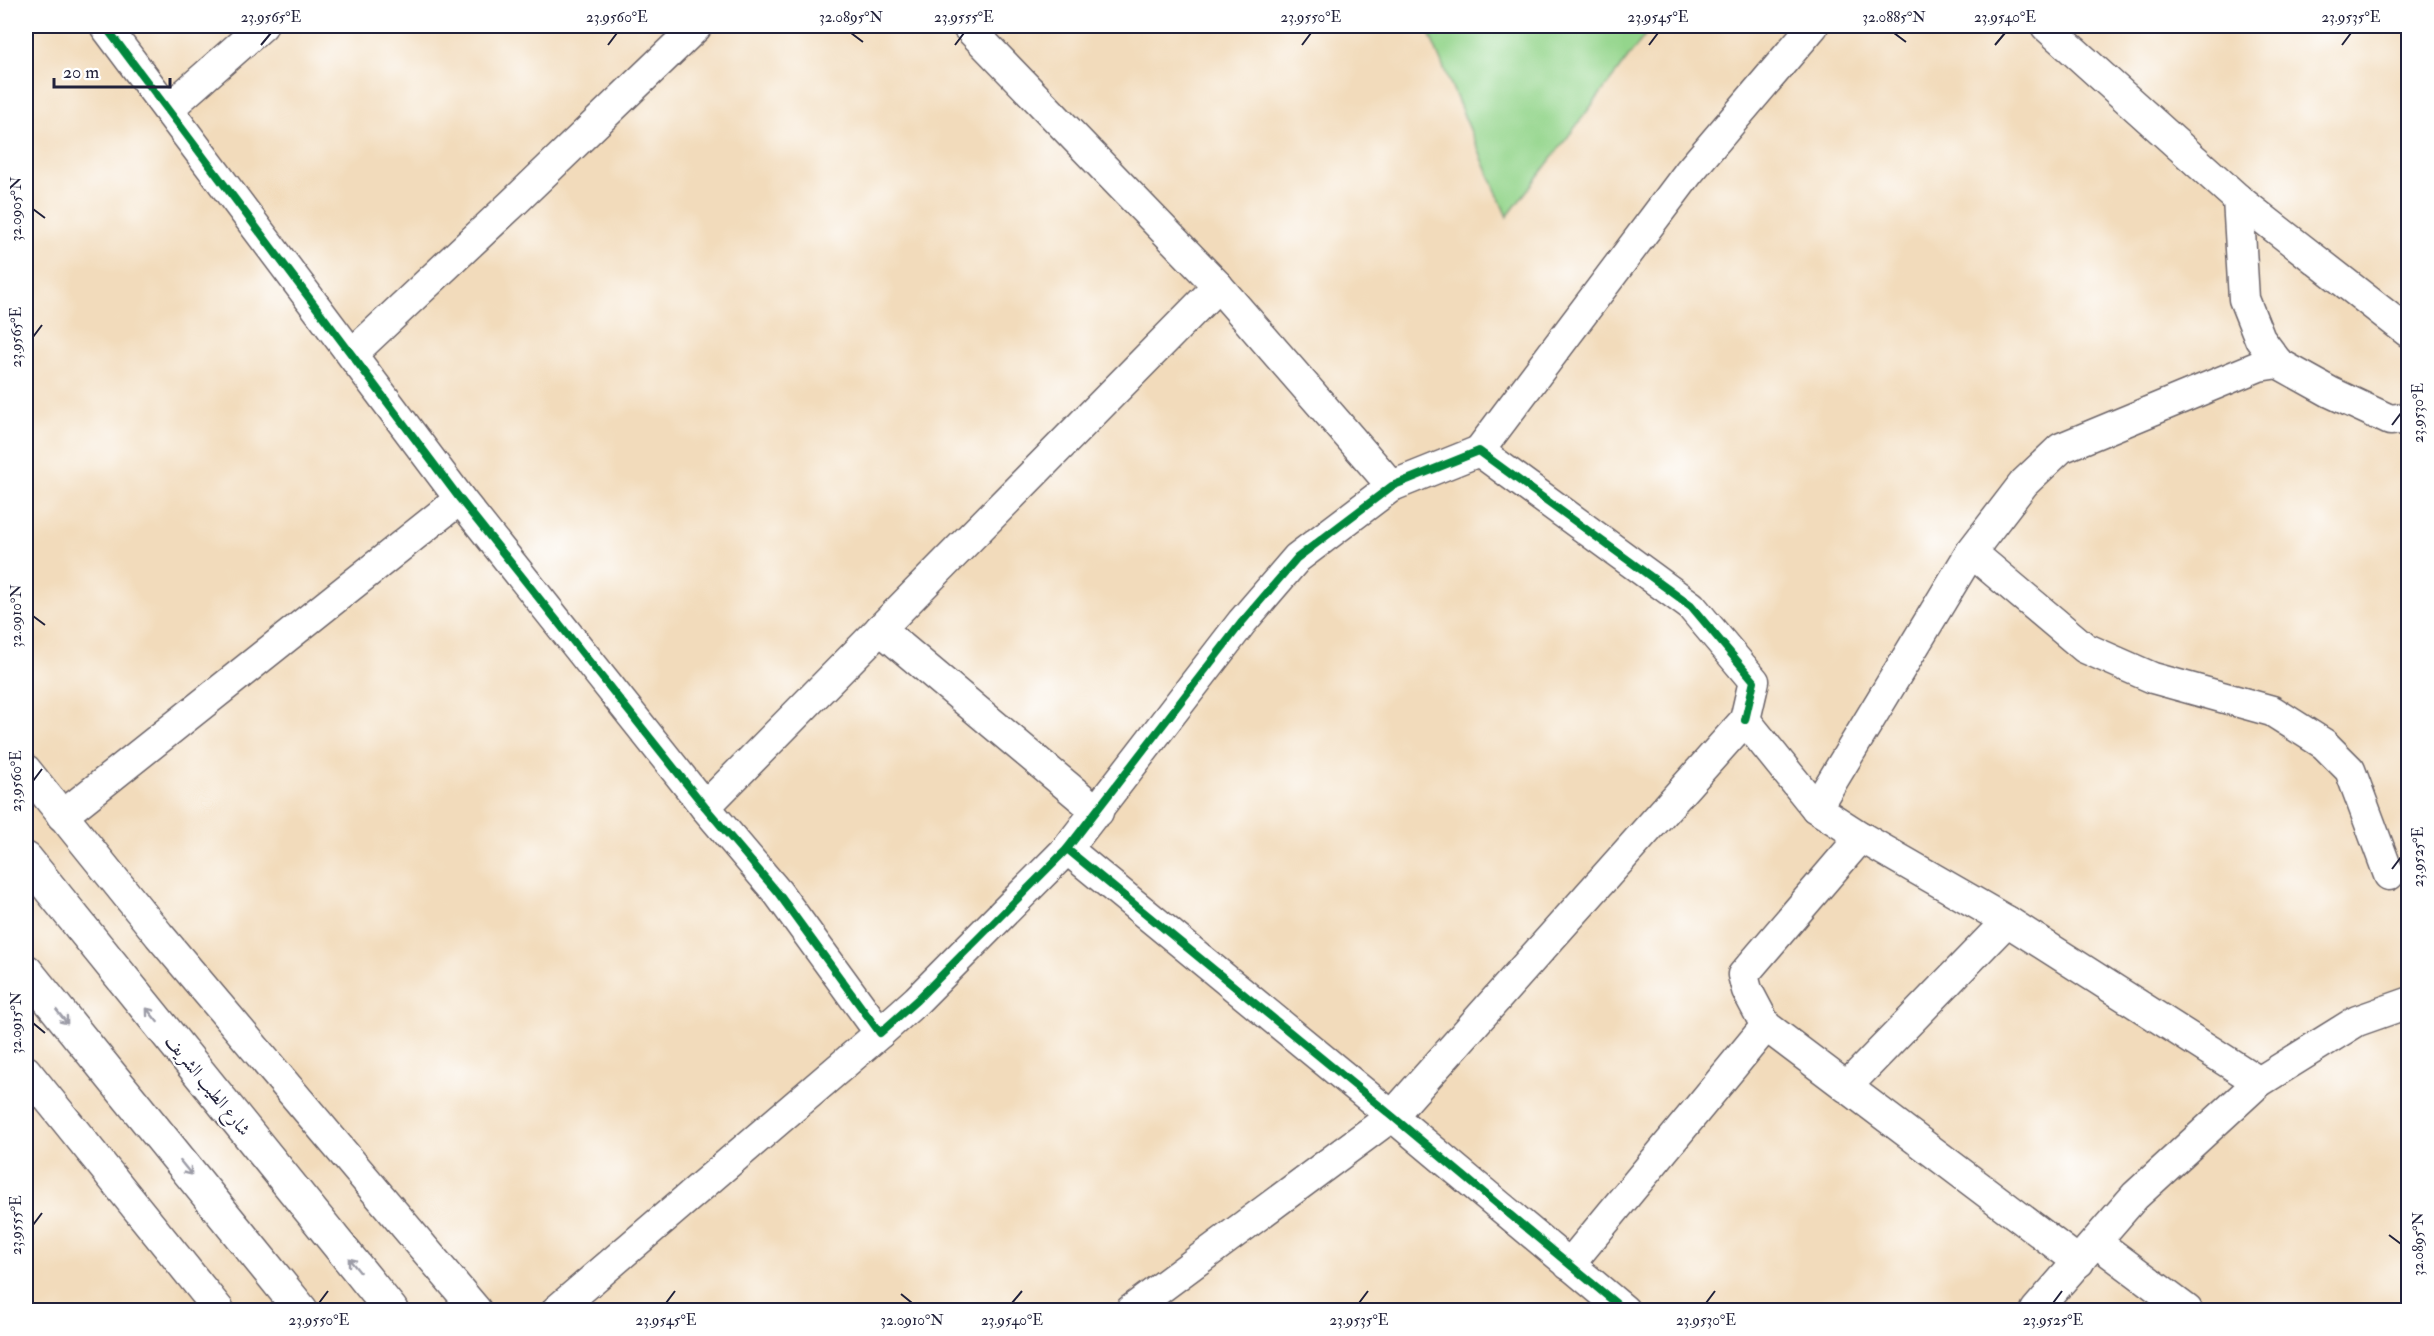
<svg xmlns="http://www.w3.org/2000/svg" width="2434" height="1336" viewBox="0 0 2434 1336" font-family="'IM FELL Double Pica',Amiri,serif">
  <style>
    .garden { fill: #94d58c; stroke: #5b7c64; stroke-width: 1.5 }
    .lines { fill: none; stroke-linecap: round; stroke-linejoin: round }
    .minor-casing { stroke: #6b6368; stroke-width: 33 }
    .secondary-casing { stroke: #6b6368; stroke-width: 36 }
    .minor { stroke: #fff; stroke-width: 30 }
    .secondary { stroke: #fff; stroke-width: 33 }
    .cycleway-casing { stroke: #fff; stroke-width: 11 }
    .cycleway { stroke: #00873e; stroke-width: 8 }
    .oneway { stroke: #9c9ca7 }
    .ticks { fill: none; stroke: #22223b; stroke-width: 2 }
    .labels { text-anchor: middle; stroke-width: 4.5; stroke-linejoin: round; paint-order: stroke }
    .street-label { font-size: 18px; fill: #22223b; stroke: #fff }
    .neatline { fill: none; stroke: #22223b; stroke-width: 2 }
    .ticks-label { font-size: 15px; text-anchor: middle; fill: #22223b }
  </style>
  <rect width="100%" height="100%" fill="#fff"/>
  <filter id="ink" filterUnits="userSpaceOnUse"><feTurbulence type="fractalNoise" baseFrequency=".0167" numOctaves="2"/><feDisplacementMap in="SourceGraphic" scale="12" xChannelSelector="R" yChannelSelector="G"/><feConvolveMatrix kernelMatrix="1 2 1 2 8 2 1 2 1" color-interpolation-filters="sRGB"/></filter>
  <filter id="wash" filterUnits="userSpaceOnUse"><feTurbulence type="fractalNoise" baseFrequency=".008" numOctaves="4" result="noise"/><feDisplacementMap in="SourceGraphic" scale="24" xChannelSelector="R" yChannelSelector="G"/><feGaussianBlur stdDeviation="1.35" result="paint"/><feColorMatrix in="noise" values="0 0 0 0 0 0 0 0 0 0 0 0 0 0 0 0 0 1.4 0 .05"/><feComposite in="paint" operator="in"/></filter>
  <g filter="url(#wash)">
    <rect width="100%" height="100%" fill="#f2dbbb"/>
    <path class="garden" d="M1426,26H1652L1507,217Z"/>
  </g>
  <g filter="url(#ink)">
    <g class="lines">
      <defs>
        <g id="minor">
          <path d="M105,26L460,499L705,807L778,893L880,1033L917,1000L1067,849"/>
          <path d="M967,26L1218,286L1392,486"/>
          <path d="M2046,26L2238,199L2408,332"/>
          <path d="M168,109L262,26"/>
          <path d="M2238,199L2244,299L2260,339L2278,363"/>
          <path d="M352,354L512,204L697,26"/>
          <path d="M1479,451L1689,172L1813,26"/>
          <path d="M1971,552L2085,648L2153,678L2272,711L2324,744L2350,770L2389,875"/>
          <path d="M880,629L1098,812"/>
          <path d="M26,770L159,935L476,1310"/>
          <path d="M705,807L1218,286"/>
          <path d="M1816,808L1971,552L2024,483L2061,448L2259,366L2278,363L2330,392L2390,420L2408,418"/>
          <path d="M62,816L460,499"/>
          <path d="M1861,837L1743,975L1747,990L1766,1026L2079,1262"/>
          <path d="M26,1071L219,1310"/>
          <path d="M1846,1087L2007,921"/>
          <path d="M2096,1242L2187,1310"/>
          <path d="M1569,1265L1766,1026"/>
          <path d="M557,1310L880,1033"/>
          <path d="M1131,1310L1392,1116L1745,720L1816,808L1861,837L2007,921L2259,1082"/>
          <path d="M1624,1310L1392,1116L1067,849L1242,622L1297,558L1392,486L1479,451L1691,606L1754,681L1745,720"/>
          <path d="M2036,1310L2135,1196L2259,1082L2357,1021L2408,1003"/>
        </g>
        <g id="secondary">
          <path d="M26,859L391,1310"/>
          <path d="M26,971L301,1310"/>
        </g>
      </defs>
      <use href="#minor" class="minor-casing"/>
      <use href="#secondary" class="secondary-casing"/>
      <use href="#minor" class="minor"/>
      <use href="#secondary" class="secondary"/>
      <defs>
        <g id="cycleway">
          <path d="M105,26L460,499L705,807L778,893L880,1033L917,1000L1067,849"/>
          <path d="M1624,1310L1392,1116L1067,849L1242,622L1297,558L1392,486L1479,451L1691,606L1754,681L1745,720"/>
        </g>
      </defs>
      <use href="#cycleway" class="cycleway-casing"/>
      <use href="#cycleway" class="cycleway"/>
    </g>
    <defs><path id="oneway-shaft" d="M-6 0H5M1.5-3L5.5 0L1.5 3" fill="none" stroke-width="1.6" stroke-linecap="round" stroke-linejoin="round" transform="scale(1.5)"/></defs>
    <g class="oneway">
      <use href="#oneway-shaft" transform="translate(152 1015) rotate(-129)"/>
      <use href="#oneway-shaft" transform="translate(62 1017) rotate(51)"/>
      <use href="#oneway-shaft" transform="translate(186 1168) rotate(51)"/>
      <use href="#oneway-shaft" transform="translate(354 1265) rotate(-129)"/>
    </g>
  </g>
  <path class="ticks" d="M851,33L863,42M1894,33L1906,42M261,45L271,33M608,45L617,33M955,45L964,33M1302,45L1311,33M1649,45L1658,33M1995,45L2005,33M2342,45L2351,33M33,209L45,218M33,337L42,325M2392,425L2401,413M33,616L45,625M33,781L42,769M2392,869L2401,857M33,1023L45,1033M33,1225L42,1213M2389,1235L2401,1244M901,1294L912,1303M319,1303L328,1291M666,1303L675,1291M1012,1303L1022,1291M1359,1303L1368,1291M1706,1303L1715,1291M2053,1303L2062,1291"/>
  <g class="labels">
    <g class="street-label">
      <text transform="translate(208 1085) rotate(51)" y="6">شارع الطيب الشريف</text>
    </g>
  </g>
  <rect width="2434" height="1336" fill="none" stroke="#fff" stroke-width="66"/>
  <path d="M54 78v9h116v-9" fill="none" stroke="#22223b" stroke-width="3"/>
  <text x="63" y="78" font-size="18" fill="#22223b" stroke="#ffffff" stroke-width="4.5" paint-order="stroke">20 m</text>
  <rect x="33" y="33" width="2368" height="1270" class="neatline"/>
  <g class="ticks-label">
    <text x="271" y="22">23.9565°E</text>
    <text x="617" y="22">23.9560°E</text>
    <text x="851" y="22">32.0895°N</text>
    <text x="964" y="22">23.9555°E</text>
    <text x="1311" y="22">23.9550°E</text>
    <text x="1658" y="22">23.9545°E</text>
    <text x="1894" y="22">32.0885°N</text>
    <text x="2005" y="22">23.9540°E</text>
    <text x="2351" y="22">23.9535°E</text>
    <text transform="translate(16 209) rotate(-90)" y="5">32.0905°N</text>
    <text transform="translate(16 337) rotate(-90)" y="5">23.9565°E</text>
    <text transform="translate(2418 413) rotate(-90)" y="5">23.9530°E</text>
    <text transform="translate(16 616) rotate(-90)" y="5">32.0910°N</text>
    <text transform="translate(16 781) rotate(-90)" y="5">23.9560°E</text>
    <text transform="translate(2418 857) rotate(-90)" y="5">23.9525°E</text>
    <text transform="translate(16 1023) rotate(-90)" y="5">32.0915°N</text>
    <text transform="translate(16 1225) rotate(-90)" y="5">23.9555°E</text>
    <text transform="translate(2418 1244) rotate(-90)" y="5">32.0895°N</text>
    <text x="319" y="1325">23.9550°E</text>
    <text x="666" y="1325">23.9545°E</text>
    <text x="912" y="1325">32.0910°N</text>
    <text x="1012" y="1325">23.9540°E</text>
    <text x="1359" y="1325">23.9535°E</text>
    <text x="1706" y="1325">23.9530°E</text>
    <text x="2053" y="1325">23.9525°E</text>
  </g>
</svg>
